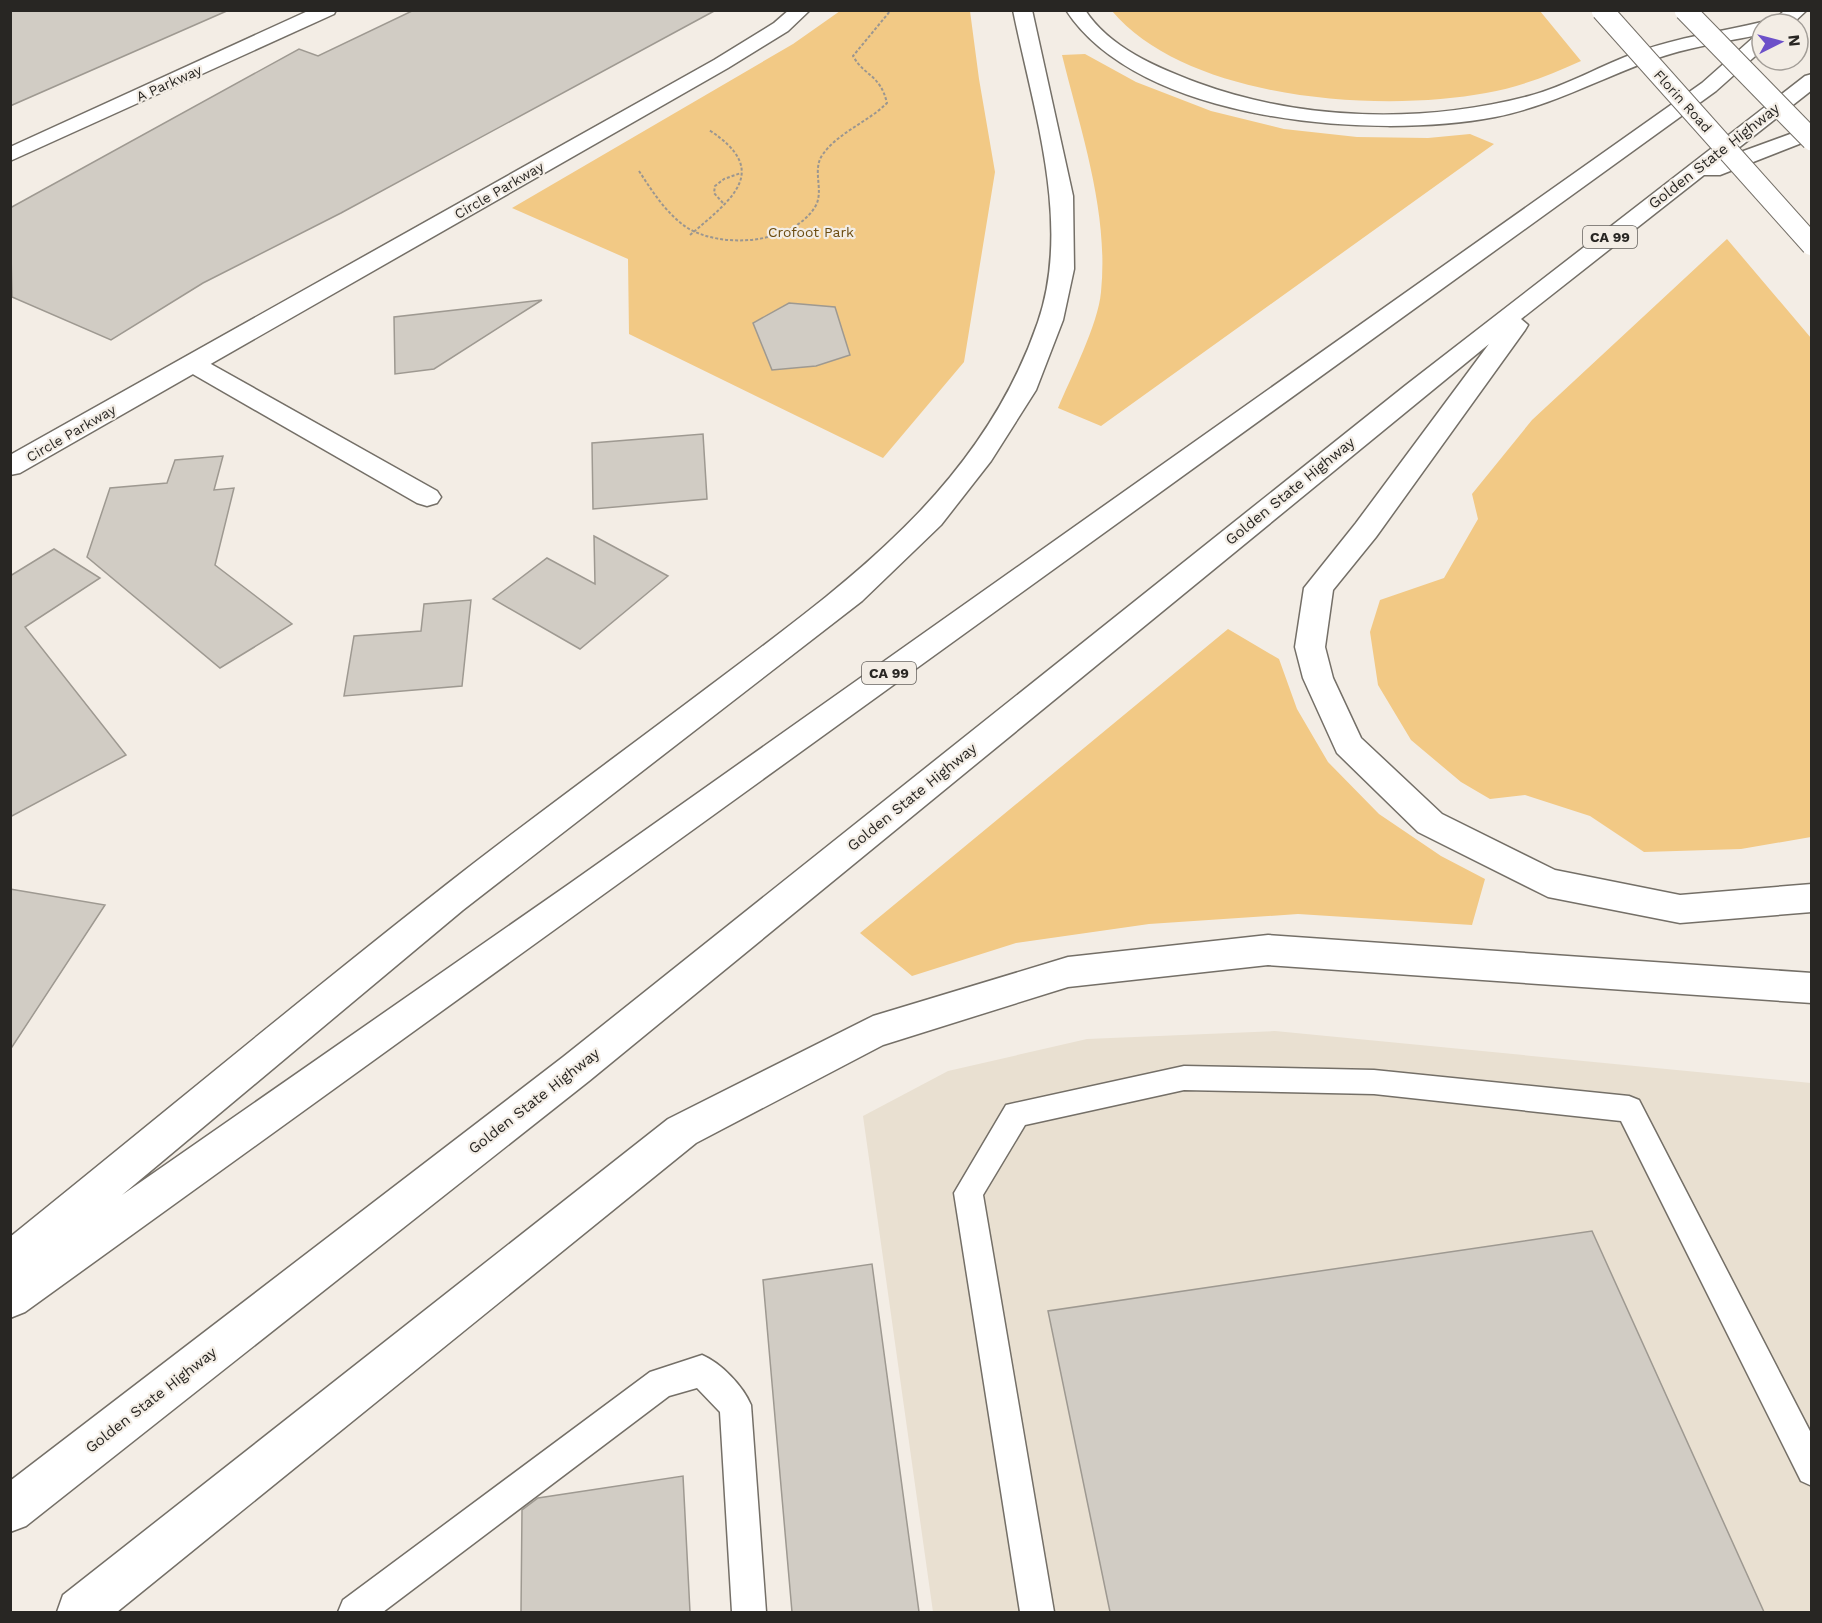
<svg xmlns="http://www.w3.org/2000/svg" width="1822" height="1623" viewBox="0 0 1822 1623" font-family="'Work Sans',sans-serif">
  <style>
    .built { fill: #e9e0d1 }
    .green { fill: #f2c985 }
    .building { fill: #d1ccc4; stroke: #9e9991; stroke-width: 1.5 }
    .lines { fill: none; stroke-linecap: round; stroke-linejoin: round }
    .service-casing { stroke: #746f67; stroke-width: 3 }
    .minor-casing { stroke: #746f67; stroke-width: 3 }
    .tertiary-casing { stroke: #746f67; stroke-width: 3 }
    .motorway-casing { stroke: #746f67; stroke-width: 3 }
    .path { stroke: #9b9690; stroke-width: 2; stroke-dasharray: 3 2; stroke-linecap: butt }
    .service { fill: #fff; fill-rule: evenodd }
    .minor { fill: #fff; fill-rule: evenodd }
    .tertiary { fill: #fff; fill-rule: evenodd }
    .motorway { fill: #fff; fill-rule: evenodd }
    .primary-bridge-casing { stroke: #746f67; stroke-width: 23; stroke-linecap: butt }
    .primary-bridge { stroke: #fff; stroke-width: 21 }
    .labels { text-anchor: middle; stroke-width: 4.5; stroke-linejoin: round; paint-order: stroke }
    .far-street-label { font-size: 14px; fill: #282623; stroke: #f3ede5 }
    .far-park-label { font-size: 14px; fill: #6b4c11; stroke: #f3ede5 }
    .shield { fill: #f3ede5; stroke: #65625d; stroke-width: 1.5 }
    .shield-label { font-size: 14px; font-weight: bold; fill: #282623 }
    .street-label { font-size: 15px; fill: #282623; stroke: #f3ede5 }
  </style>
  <rect width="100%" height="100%" fill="#f3ede5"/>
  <path class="built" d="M1275,1031L1811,1083V1612H933L863,1116L948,1071L1087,1039Z"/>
  <g class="green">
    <path d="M840,11H970L979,79L995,172L964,362L883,458L629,334L628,259L512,208L793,44Z"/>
    <path d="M1112,11H1540L1581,61C1550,75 1520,87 1486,93C1379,113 1187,100 1112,11Z"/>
    <path d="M1085,54L1136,82L1211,111L1284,129L1357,137L1428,138L1470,134L1494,144L1101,426L1058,408C1071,377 1098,325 1101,292C1109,212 1081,132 1062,55Z"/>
    <path d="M1727,239L1811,338V837L1741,849L1644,852L1590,816L1525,795L1490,799L1461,782L1411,740L1378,685L1370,632L1380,600L1444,578L1478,519L1472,494L1532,420Z"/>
    <path d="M1228,629L1279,659L1297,709L1328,762L1379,814L1441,856L1485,879L1472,925L1298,914L1149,924L1016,943L912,976L860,933Z"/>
  </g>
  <g class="building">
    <path d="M10,10H229L10,106Z"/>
    <path d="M414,10H716L341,213L203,283L111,340L12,297L10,208L299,49L318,56Z"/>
    <path d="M542,300L434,369L395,374L394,317Z"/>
    <path d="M789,303L835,307L850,355L816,366L772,370L753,323Z"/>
    <path d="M703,434L707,499L593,509L592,443Z"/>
    <path d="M223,456L214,490L234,488L215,565L292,624L220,668L87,557L110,488L167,483L175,460Z"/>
    <path d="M594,536L668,576L580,649L493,599L547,558L595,584Z"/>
    <path d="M54,549L100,578L25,627L126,755L10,817V576Z"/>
    <path d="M471,600L462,686L344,696L354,636L421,631L424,604Z"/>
    <path d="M10,889L105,905L10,1050Z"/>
    <path d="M1592,1231L1764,1612H1110L1048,1311Z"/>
    <path d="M872,1264L919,1612H792L763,1280Z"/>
    <path d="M683,1476L690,1612H521L522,1510L538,1498Z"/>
  </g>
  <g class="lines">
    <defs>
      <g id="service">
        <path d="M1184,1066L1374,1070L1629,1096L1639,1100L1812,1435V1486L1801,1481L1621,1121L1374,1094L1184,1090L1025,1125L983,1195L1054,1612H1020L954,1193L1006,1105Z"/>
        <path d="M702,1355C721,1363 743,1386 751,1405L766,1612H732L720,1412L697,1388L669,1396L383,1612H338L343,1600L650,1372Z"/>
      </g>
      <path id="minor" d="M193,356L202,359L437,491L441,497L437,503L427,506L417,503L184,369L180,364L184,359Z"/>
      <g id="tertiary">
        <path d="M310,10H336L334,14L10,161V147Z"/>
        <path d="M789,10H810L788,31L728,68L20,473L10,475V455L714,60L774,23Z"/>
      </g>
      <g id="motorway">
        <path d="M1013,10H1032L1073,196L1074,269L1063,320L1036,390L991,461L941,525L862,601L463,910L122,1195L569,884L1702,83L1755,36L1762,34V50L1716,91L25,1312L10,1318V1237C153,1122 293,1005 437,892C527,821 620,754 711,685C845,584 981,489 1038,322C1072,223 1033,109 1013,10Z"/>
        <path d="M1066,10H1085C1110,48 1156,67 1198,83C1302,121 1422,124 1529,96C1567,86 1601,65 1638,52C1678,37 1721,32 1762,22L1769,24H1762V34C1725,42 1687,47 1652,60C1599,79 1551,106 1495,117C1375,140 1139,123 1066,10Z"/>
        <path d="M1785,10H1807L1792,24H1770Z"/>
        <path d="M1812,74V90L1727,157L1812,126V139L1720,175H1704L1521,319L1528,325L1525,330L1376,537L1333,590L1325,647L1333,678L1361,738L1442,814L1555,870L1680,895L1812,884V912L1680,923L1548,897L1418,832L1337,753L1303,678L1295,647L1304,588L1356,523L1489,344L589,1081L26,1526L10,1532V1481L563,1057L1406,385L1805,76Z"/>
        <path d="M1268,935L1812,973V1003L1268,965L1068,987L883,1045L696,1143L117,1612H57L63,1595L668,1119L873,1016L1068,957Z"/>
      </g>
    </defs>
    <use href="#service" class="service-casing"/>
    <use href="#minor" class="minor-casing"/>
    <use href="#tertiary" class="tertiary-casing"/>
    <use href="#motorway" class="motorway-casing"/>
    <g class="path">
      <path d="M639,171C652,191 666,213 686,227C720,249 791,245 815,207C825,191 811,170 823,154C839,132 868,122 887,103C880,74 865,77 853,56L891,10"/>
      <path d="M723,203L714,193L715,186L724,179L741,173"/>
      <path d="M690,235C732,199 772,171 709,130"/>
    </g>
    <use href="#service" class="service"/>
    <use href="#minor" class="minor"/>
    <use href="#tertiary" class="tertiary"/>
    <use href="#motorway" class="motorway"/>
    <defs>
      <g id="primary-bridge">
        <path d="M1602,10L1812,245"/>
        <path d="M1685,10L1812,140"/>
      </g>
    </defs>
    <use href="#primary-bridge" class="primary-bridge-casing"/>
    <use href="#primary-bridge" class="primary-bridge"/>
  </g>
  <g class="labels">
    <g class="far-street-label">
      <text transform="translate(169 83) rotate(-24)" y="5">A Parkway</text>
      <text transform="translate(1683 101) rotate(48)" y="5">Florin Road</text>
      <text transform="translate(499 190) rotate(-30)" y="5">Circle Parkway</text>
      <text transform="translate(71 433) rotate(-30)" y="5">Circle Parkway</text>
    </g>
    <g class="far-park-label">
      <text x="811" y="237">Crofoot Park</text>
    </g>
    <g class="shield">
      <rect x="1583" y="226" width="54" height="22" rx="4.5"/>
      <rect x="862" y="662" width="54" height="22" rx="4.5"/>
    </g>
    <g class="shield-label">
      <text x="1610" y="242">CA 99</text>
      <text x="889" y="678">CA 99</text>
    </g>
    <g class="street-label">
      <text transform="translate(1714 156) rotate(-38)" y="5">Golden State Highway</text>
      <text transform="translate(1290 491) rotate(-39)" y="5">Golden State Highway</text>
      <text transform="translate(912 797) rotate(-39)" y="5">Golden State Highway</text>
      <text transform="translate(534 1101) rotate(-38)" y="5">Golden State Highway</text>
      <text transform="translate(151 1400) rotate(-38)" y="5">Golden State Highway</text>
    </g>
  </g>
  <rect width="1822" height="1623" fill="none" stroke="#282623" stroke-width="24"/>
  <g transform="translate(1780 42) rotate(84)"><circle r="28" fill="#f3ede5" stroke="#a29d97" stroke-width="1.5"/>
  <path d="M0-4.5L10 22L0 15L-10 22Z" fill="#6c50c9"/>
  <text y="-9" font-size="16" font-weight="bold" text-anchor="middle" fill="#282623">N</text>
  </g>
</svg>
